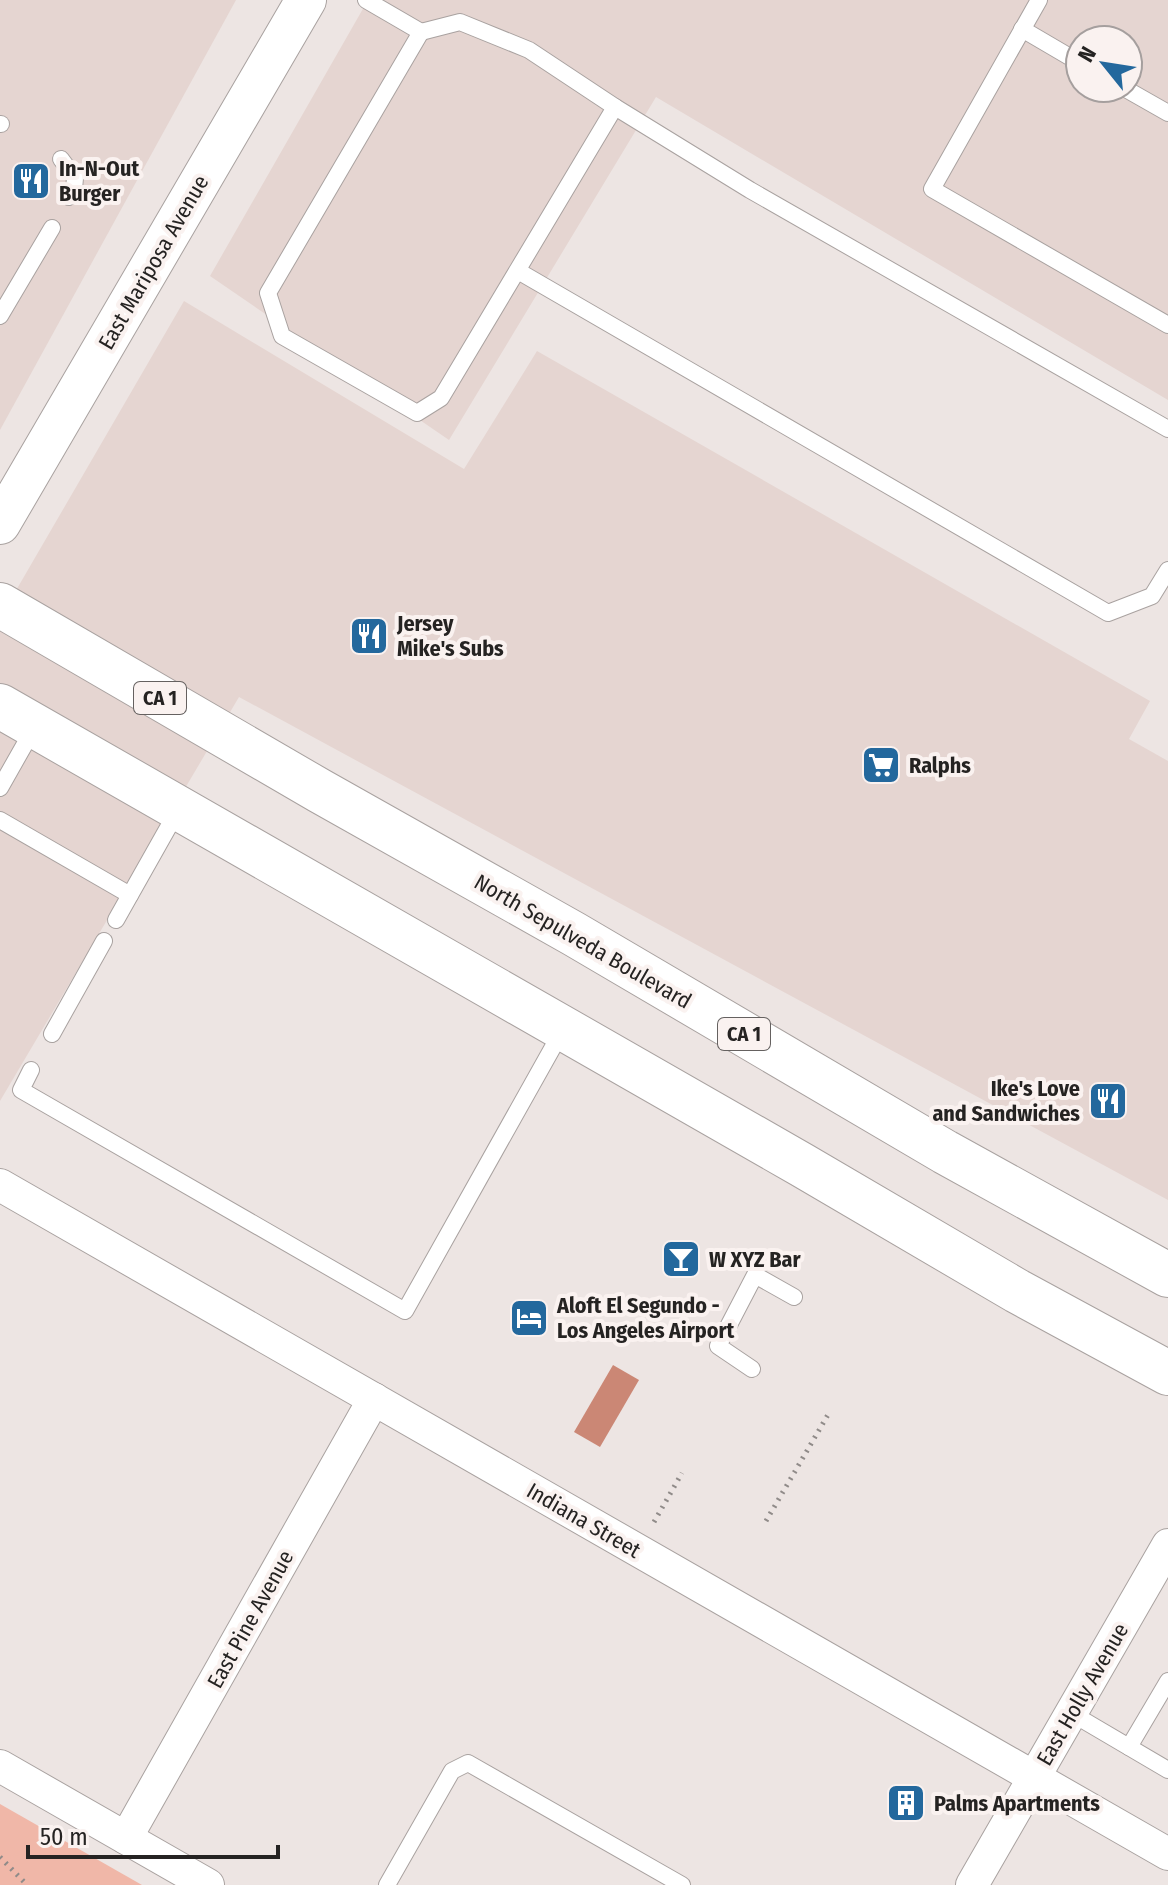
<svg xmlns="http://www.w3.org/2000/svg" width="1168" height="1885" viewBox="0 0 1168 1885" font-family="'Fira Sans Condensed',sans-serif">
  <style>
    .built { fill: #e5d5d1; fill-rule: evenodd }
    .green { fill: #f0b7a8 }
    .water { fill: #cb8775 }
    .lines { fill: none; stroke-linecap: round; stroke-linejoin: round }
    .service-casing { stroke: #a9a2a0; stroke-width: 18 }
    .minor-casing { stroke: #a9a2a0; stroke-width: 34 }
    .tertiary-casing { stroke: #a9a2a0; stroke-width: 42 }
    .trunk-casing { stroke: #a9a2a0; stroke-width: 46 }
    .path { stroke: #908b89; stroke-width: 5; stroke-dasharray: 2 6; stroke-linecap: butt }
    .service { stroke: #fff; stroke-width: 16 }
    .minor { stroke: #fff; stroke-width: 32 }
    .tertiary { stroke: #fff; stroke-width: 40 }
    .trunk { stroke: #fff; stroke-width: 44 }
    .labels { text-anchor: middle; stroke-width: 8; stroke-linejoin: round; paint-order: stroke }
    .shield { fill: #faf2f0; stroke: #656160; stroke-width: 2 }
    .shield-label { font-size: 20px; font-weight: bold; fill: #252322 }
    .poi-label { font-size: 22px; font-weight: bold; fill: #252322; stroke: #faf2f0; text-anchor: start }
    .street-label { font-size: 22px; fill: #252322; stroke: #faf2f0 }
  </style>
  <rect width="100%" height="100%" fill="#ede5e3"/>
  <g class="built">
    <path d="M0,0H236L0,430Z"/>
    <path d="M368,0H1168V400L656,97L449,440L210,276ZM1080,40H1128V88H1080Z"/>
    <path d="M184,301L464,469L537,351L1150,701L1129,739L1168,761V1200L239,697L0,1101V618Z"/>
  </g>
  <path class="green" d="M0,1804L142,1885H0Z"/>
  <path class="water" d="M613,1365L639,1380L600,1447L574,1432Z"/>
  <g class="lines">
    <defs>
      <g id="service">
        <path d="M366,0L421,32L268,293L282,336L417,413L441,398L615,107L750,190L1168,429"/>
        <path d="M1039,0L932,189L1168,325"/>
        <path d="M1022,29L1080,63"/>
        <path d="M421,32L460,22L529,50L615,107"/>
        <path d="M1124,88L1168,113"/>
        <path d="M0,124H1"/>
        <path d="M61,159L75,178L74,189L69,197"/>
        <path d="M518,271L1108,613L1152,596L1168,570"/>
        <path d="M0,316L52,228"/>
        <path d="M0,788L34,728"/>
        <path d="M0,820L130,895"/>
        <path d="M116,920L178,810"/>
        <path d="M52,1034L104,941"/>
        <path d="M31,1070L21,1090L405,1311L562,1031"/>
        <path d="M752,1369L718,1346L755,1275L794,1297"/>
        <path d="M1071,1713L1168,1770"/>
        <path d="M1129,1747L1168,1681"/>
        <path d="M387,1885L452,1771L468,1763L682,1885"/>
      </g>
      <g id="minor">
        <path d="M0,1185L1168,1854"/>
        <path d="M0,1766L208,1885"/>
        <path d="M126,1838L374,1399"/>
        <path d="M972,1885L1168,1545"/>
      </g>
      <path id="tertiary" d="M0,524L306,0"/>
      <g id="trunk">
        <path d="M0,605L320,791L574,934L945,1152L1168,1275"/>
        <path d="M0,706L802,1165L1017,1291L1168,1373"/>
      </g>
    </defs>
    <use href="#service" class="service-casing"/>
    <use href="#minor" class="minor-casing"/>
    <use href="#tertiary" class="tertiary-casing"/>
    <use href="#trunk" class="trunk-casing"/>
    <g class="path">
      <path d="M766,1521L829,1413"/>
      <path d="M654,1522L682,1473"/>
      <path d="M0,1857L27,1885"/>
    </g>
    <use href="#service" class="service"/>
    <use href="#minor" class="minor"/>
    <use href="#tertiary" class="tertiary"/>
    <use href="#trunk" class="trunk"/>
  </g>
  <defs>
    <symbol id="restaurant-square" viewBox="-11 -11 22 22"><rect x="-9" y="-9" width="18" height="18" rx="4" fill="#23689d" stroke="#faf2f0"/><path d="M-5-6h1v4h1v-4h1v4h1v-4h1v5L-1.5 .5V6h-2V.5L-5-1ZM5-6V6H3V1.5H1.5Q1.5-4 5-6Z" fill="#fff"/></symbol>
    <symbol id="supermarket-square" viewBox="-11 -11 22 22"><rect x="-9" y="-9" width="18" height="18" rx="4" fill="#23689d" stroke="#faf2f0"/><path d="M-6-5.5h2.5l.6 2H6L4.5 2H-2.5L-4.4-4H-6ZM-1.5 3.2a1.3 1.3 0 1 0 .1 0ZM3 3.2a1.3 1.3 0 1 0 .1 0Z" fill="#fff"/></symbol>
    <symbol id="bar-square" viewBox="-11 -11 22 22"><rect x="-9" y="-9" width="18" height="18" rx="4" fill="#23689d" stroke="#faf2f0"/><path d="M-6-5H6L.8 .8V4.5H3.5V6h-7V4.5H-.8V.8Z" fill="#fff"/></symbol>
    <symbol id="hotel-square" viewBox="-11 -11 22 22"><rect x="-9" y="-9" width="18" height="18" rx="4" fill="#23689d" stroke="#faf2f0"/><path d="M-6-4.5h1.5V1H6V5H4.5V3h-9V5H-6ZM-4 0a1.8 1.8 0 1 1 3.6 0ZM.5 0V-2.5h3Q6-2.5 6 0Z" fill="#fff"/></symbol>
    <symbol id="building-square" viewBox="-11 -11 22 22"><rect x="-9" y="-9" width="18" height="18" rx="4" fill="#23689d" stroke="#faf2f0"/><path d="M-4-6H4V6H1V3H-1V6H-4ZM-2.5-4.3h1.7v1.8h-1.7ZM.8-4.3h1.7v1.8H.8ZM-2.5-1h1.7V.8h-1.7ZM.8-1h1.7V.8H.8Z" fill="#fff"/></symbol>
  </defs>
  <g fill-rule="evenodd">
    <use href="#restaurant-square" x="9" y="159" width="44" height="44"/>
    <use href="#restaurant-square" x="347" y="614" width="44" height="44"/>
    <use href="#supermarket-square" x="859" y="743" width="44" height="44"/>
    <use href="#restaurant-square" x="1086" y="1079" width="44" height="44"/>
    <use href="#bar-square" x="659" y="1237" width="44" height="44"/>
    <use href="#hotel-square" x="507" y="1296" width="44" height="44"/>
    <use href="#building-square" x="884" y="1781" width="44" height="44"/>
  </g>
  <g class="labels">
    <g class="shield">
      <rect x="134" y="682" width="52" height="32" rx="6"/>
      <rect x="718" y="1018" width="52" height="32" rx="6"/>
    </g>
    <g class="shield-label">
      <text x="160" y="705">CA 1</text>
      <text x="744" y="1041">CA 1</text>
    </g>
    <g class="poi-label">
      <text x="59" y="176">In-N-Out<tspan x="59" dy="25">Burger</tspan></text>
      <text x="397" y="631">Jersey<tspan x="397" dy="25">Mike's Subs</tspan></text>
      <text x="909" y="773">Ralphs</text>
      <text x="1080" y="1096" text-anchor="end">Ike's Love<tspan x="1080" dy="25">and Sandwiches</tspan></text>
      <text x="709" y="1267">W XYZ Bar</text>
      <text x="557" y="1313">Aloft El Segundo -<tspan x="557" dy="25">Los Angeles Airport</tspan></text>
      <text x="934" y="1811">Palms Apartments</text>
    </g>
    <g class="street-label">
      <text transform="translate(153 262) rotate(-60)" y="8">East Mariposa Avenue</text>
      <text transform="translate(583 941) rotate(30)" y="8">North Sepulveda Boulevard</text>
      <text transform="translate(584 1520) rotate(30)" y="8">Indiana Street</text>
      <text transform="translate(250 1619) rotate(-61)" y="8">East Pine Avenue</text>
      <text transform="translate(1082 1694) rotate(-60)" y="8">East Holly Avenue</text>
    </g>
  </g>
  <g transform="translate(1104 64) rotate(300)"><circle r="38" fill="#faf2f0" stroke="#a59f9e" stroke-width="2"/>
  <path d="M0-6L14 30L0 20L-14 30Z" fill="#23689d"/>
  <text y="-12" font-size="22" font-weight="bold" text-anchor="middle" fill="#252322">N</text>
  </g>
  <path d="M28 1845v12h250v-12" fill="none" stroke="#252322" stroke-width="4"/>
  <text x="40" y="1845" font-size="24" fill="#252322" stroke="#faf2f0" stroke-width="6" paint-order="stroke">50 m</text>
</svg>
